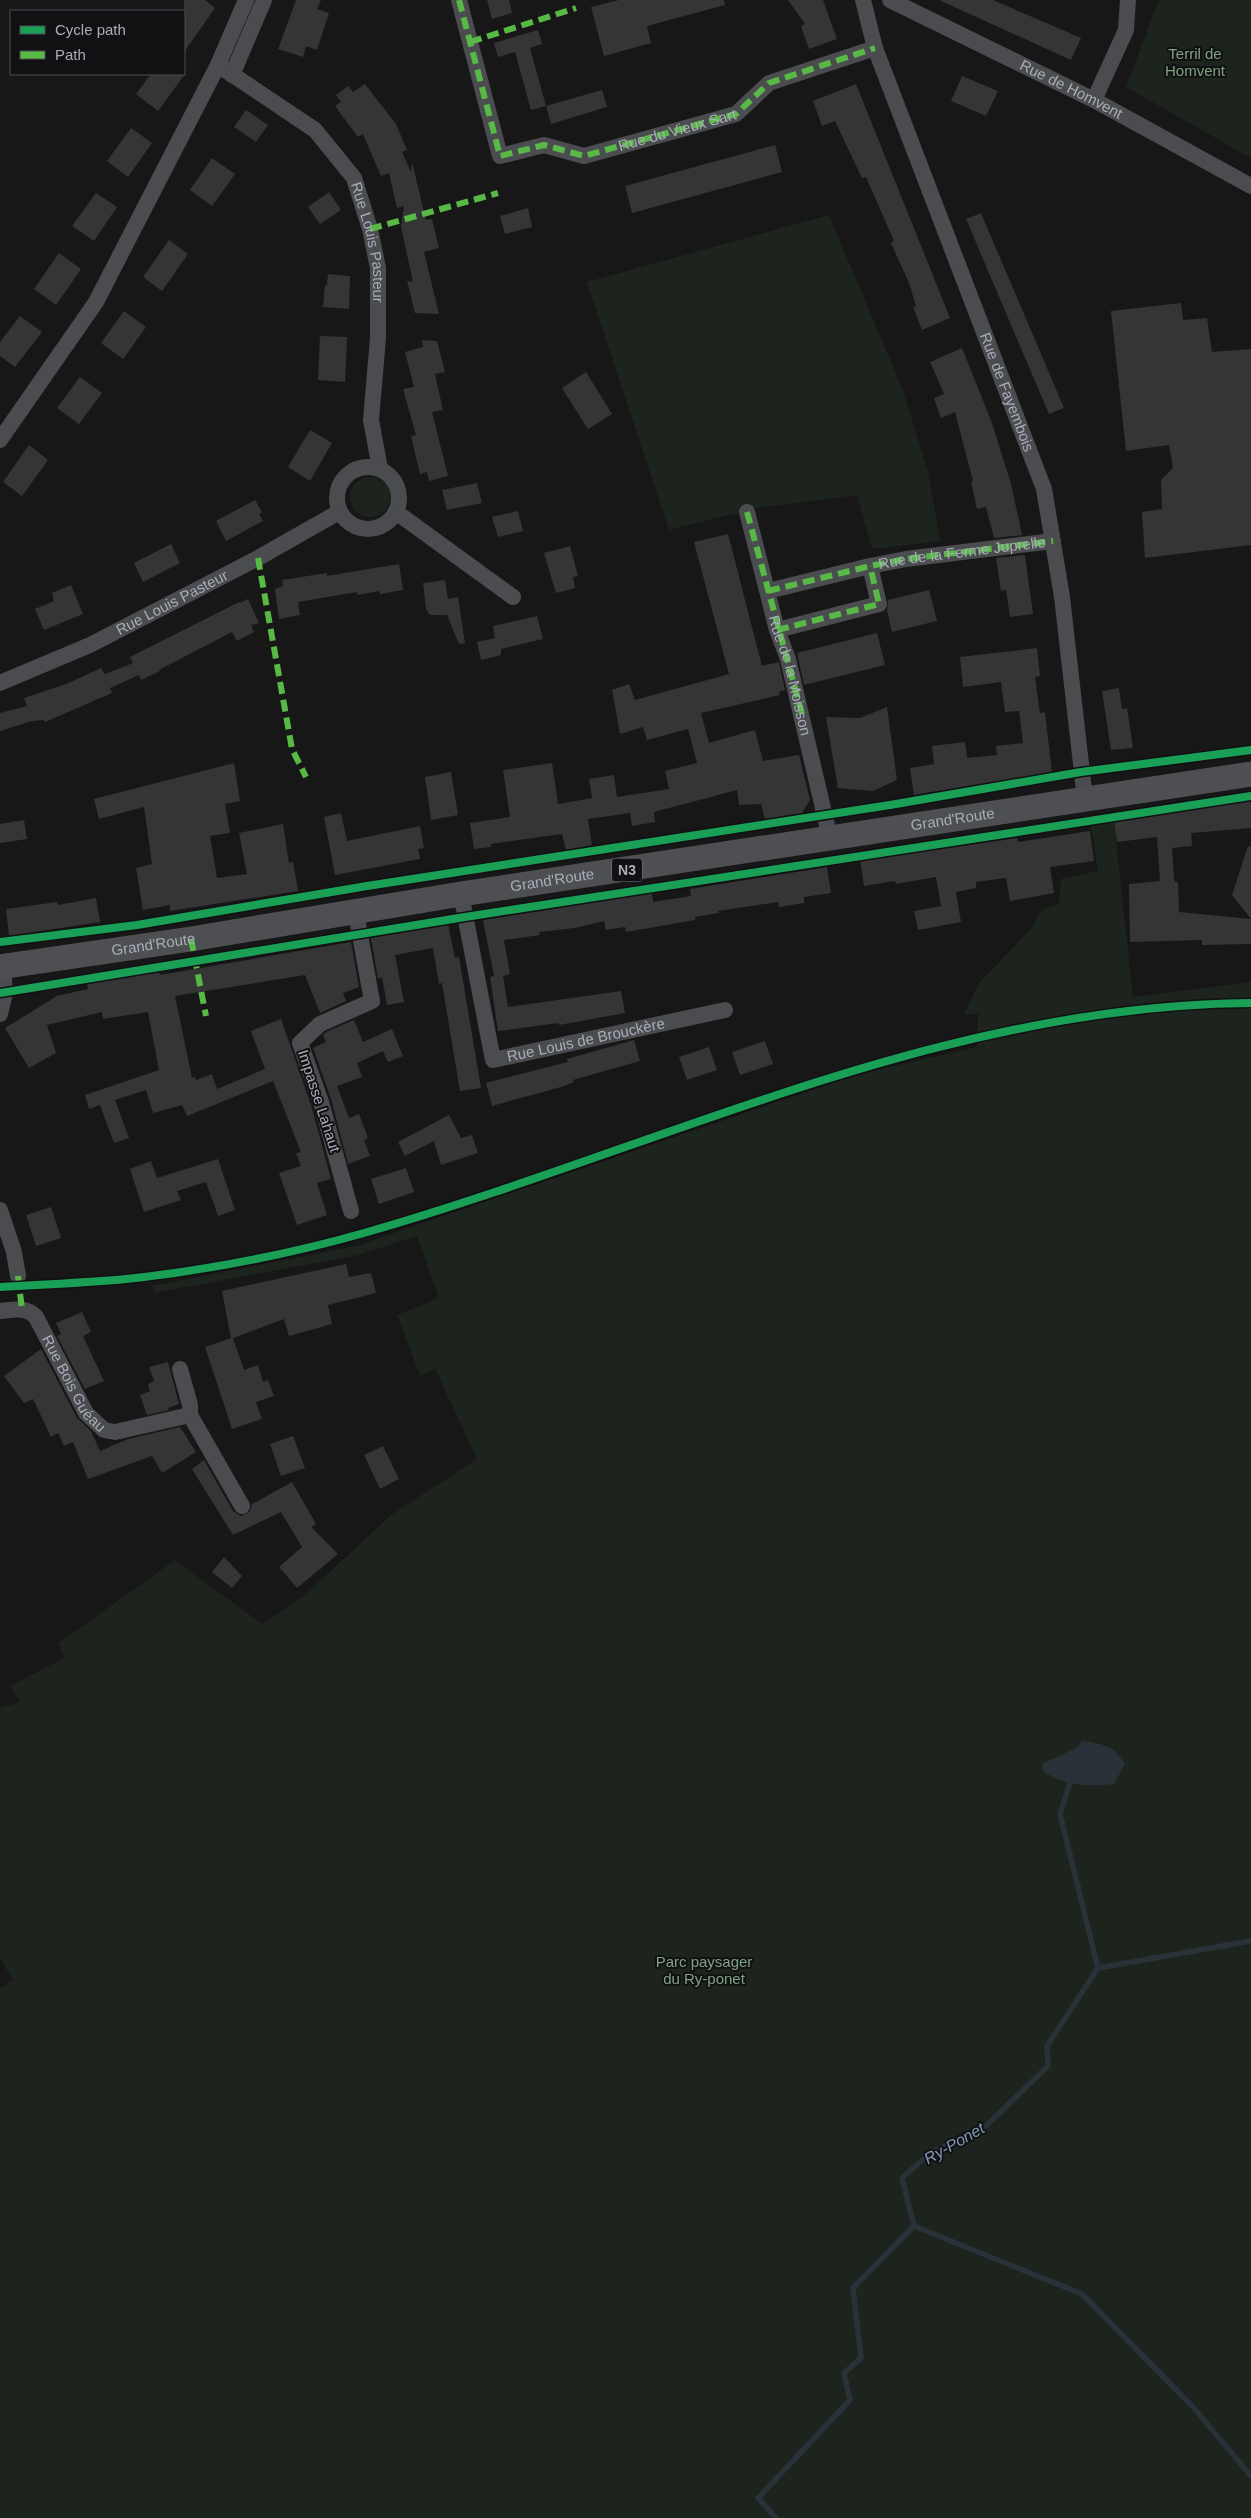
<svg xmlns="http://www.w3.org/2000/svg" width="1251" height="2518" viewBox="0 0 1251 2518" font-family="Helvetica,sans-serif">
  <style>
    .green { fill: #1d241e }
    .water { fill: #2a3239 }
    .lines { fill: none; stroke-linecap: round; stroke-linejoin: round }
    .stream { stroke: #2a3239; stroke-width: 5.5 }
    .building { fill: #353536 }
    .street { stroke: #4b4c50; stroke-width: 16 }
    .primary { stroke: #4d4f52; stroke-width: 25 }
    .quiet { stroke: #58b947; stroke-width: 6; stroke-dasharray: 12 6; stroke-linecap: butt }
    .cycleway-casing { stroke: #111113; stroke-width: 11 }
    .cycleway { stroke: #1a9f57; stroke-width: 8 }
    .labels { text-anchor: middle; stroke-width: 4; stroke-linejoin: round; paint-order: stroke }
    .shield { fill: #111113; stroke: #7b7e86; stroke-width: 1 }
    .shield-label { font-size: 14px; font-weight: bold; fill: #a8adb8 }
    .park-label { font-size: 15px; fill: #7fa381; stroke: #111113 }
    .street-label { font-size: 15px; fill: #a8adb8; stroke: #111113 }
    .water-label { font-size: 16px; font-style: italic; fill: #7f9bb3; stroke: #111113 }
  </style>
  <rect width="100%" height="100%" fill="#171717"/>
  <g class="green">
    <path d="M1159,0H1251V158L1126,87Z"/>
    <path d="M829,215L902,388L928,472L940,541L872,549L857,495L757,508L669,530L587,282Z"/>
    <circle cx="370" cy="497" r="20"/>
    <path d="M1114,822L1133,997L1251,982V2518H0V1988L13,1980L0,1958V1708L21,1702L10,1686L64,1658L59,1643L175,1560L262,1624L305,1595L391,1515L477,1459L435,1369L420,1376L397,1315L439,1298L417,1236L358,1255L154,1293L152,1286L356,1246L859,1074L977,1047L978,1014H964L979,983L1031,929L1042,909L1059,904L1061,879L1098,871L1091,826Z"/>
  </g>
  <path class="water" d="M1082,1741C1103,1744 1113,1745 1125,1764L1114,1784C1088,1787 1066,1786 1043,1771L1042,1764L1078,1747Z"/>
  <g class="lines">
    <g class="stream">
      <path d="M1070,1783L1060,1814L1098,1968"/>
      <path d="M914,2226L1082,2294L1193,2407L1251,2476"/>
      <path d="M776,2518L758,2498L850,2400L844,2373L861,2358L853,2288L914,2226L902,2178L930,2153L984,2128L1048,2066L1047,2046L1098,1968L1251,1941"/>
    </g>
  </g>
  <g class="building">
    <path d="M184,0H205L215,8L184,52Z"/>
    <path d="M296,0H321L317,9L329,13L317,50L306,46L303,57L278,49Z"/>
    <path d="M487,0H509L512,13L492,19Z"/>
    <path d="M619,0H724L725,5L647,26L651,43L604,56L591,7Z"/>
    <path d="M788,0H823L837,39L809,49L801,26L805,24Z"/>
    <path d="M939,0H993L1081,38L1071,60Z"/>
    <path d="M538,30L542,44L530,48L546,106L531,110L515,52L498,57L494,43Z"/>
    <path d="M151,74H185L158,111L136,94Z"/>
    <path d="M962,76L998,91L986,116L951,101Z"/>
    <path d="M365,84L396,124L407,150L402,152L411,172L412,162L426,220L432,219L439,248L424,252L439,314L415,313L407,281L413,282L401,227L404,206L397,208L389,173L381,176L363,134L358,137L335,106L341,102L336,95L348,86L353,92Z"/>
    <path d="M856,84L950,318L922,330L913,307L916,306L909,283L891,243L894,241L866,177L862,178L835,121L822,126L813,101Z"/>
    <path d="M602,90L607,107L551,124L546,106Z"/>
    <path d="M246,110L268,125L256,142L234,127Z"/>
    <path d="M131,128L152,143L128,177L107,161Z"/>
    <path d="M775,145L782,172L632,213L625,186Z"/>
    <path d="M212,158L235,174L212,206L190,190Z"/>
    <path d="M329,192L341,210L320,224L308,207Z"/>
    <path d="M96,193L117,207L94,241L72,226Z"/>
    <path d="M528,208L532,227L505,234L500,216Z"/>
    <path d="M981,213L1064,408L1049,414L966,219Z"/>
    <path d="M169,240L188,254L162,291L143,277Z"/>
    <path d="M59,253L81,269L56,305L34,289Z"/>
    <path d="M328,274L350,276L349,309L323,307L325,285H327Z"/>
    <path d="M1181,303L1183,320L1207,318L1212,352L1251,349V545L1145,558L1142,512L1162,509L1161,480L1173,468L1169,445L1126,451L1111,311Z"/>
    <path d="M124,311L146,327L123,359L101,343Z"/>
    <path d="M20,316L42,332L15,367L0,356V342Z"/>
    <path d="M320,336L347,337L345,382L318,380Z"/>
    <path d="M422,340L437,341L445,372L435,374L443,410L432,412L448,476L429,481L427,472L420,474L411,436L416,435L403,389L414,387L405,352L423,347Z"/>
    <path d="M962,348L992,423L1011,484L1022,535L994,538L986,507L977,509L971,481H973L955,412L941,418L934,398L944,394L930,362Z"/>
    <path d="M586,372L612,414L588,429L562,388Z"/>
    <path d="M80,377L102,393L79,424L57,408Z"/>
    <path d="M310,430L332,443L310,481L288,467Z"/>
    <path d="M29,445L48,460L22,496L3,482Z"/>
    <path d="M477,483L482,503L447,510L442,490Z"/>
    <path d="M255,500L262,512L259,514L263,521L226,541L216,521Z"/>
    <path d="M518,511L523,531L498,537L492,517Z"/>
    <path d="M728,534L762,666L779,662L785,690L779,692L780,695L701,713L709,743L755,730L763,761L799,755L810,800L802,813L765,819L761,804L739,805L737,790L654,812L655,822L632,826L630,813L588,819L592,845L566,850L562,834L491,844V847L474,849L470,823L510,817L503,770L552,763L558,804L592,798L589,779L614,775L617,797L669,789L665,771L697,763L688,729L647,740L643,727L620,734L612,690L629,684L635,700L729,674L694,542Z"/>
    <path d="M171,544L180,563L143,582L134,563Z"/>
    <path d="M570,546L578,576L573,577L575,588L556,593L544,553Z"/>
    <path d="M1025,555L1033,614L1010,617L1006,590L1001,591L996,558Z"/>
    <path d="M399,564L403,590L380,594L379,591L357,595V592L298,602L300,615L279,619L275,589L283,586L282,580L327,573V576Z"/>
    <path d="M445,580L448,599L458,597L465,643L459,644L447,615H430L426,609L423,583Z"/>
    <path d="M71,585L83,614L44,630L35,609L54,601L52,593Z"/>
    <path d="M929,590L937,621L892,632L887,610L888,600Z"/>
    <path d="M248,599L259,623L251,625L254,632L237,641L232,632L159,670L160,671L141,680L139,675L110,688L112,693L45,722L43,720L32,721L0,731V713L27,706L24,698L66,684L101,668L105,674L133,663L130,657L239,602L240,603Z"/>
    <path d="M537,616L543,639L501,649V655L481,660L477,642L495,638L493,626Z"/>
    <path d="M877,633L885,665L804,685L797,653Z"/>
    <path d="M1037,648L1040,676L1035,677L1040,713L1045,712L1052,773L914,795L910,768L934,764L932,746L965,742L967,758L997,755L996,746L1023,743L1019,711L1005,712L1001,682L963,687L960,657Z"/>
    <path d="M1119,688L1122,709L1127,708L1133,748L1111,750L1102,691Z"/>
    <path d="M887,707L897,780L873,791L838,788L826,717L860,718Z"/>
    <path d="M234,763L240,801L225,804L230,833L210,836L217,878L247,874L239,833L283,824L289,863L293,862L298,891L170,911V905L143,910L136,868L152,864L144,807L99,819L94,799Z"/>
    <path d="M451,772L458,815L431,820L425,777Z"/>
    <path d="M1244,801L1251,802V828L1191,833L1192,846L1172,848L1174,879L1175,882H1178L1179,912L1251,919L1232,895L1248,846L1251,847V944L1202,945V940L1130,942L1129,884L1160,881L1157,837L1117,842L1114,822Z"/>
    <path d="M341,813L347,841L420,826L424,848L418,849L420,859L335,875L324,817Z"/>
    <path d="M24,820L27,839L0,843V824Z"/>
    <path d="M1090,831L1094,861L1050,867L1054,893L1010,901L1006,878L976,882V888L956,892L961,922L918,930L914,911L941,906L936,877L896,884L895,881L864,886L860,860L948,846V848L1017,838L1018,842Z"/>
    <path d="M827,867L831,893L804,897V903L779,907L778,902L718,911L719,913L695,917V920L626,932L625,927L606,930L604,921L575,928L539,932L540,935L504,940L510,974L503,976L508,1007L621,991L625,1013L559,1025V1023L498,1031L490,977L494,976L483,920L652,893L653,902L691,896L690,889Z"/>
    <path d="M96,898L100,922L9,936L6,909L57,902L58,905Z"/>
    <path d="M448,924L455,958L459,957L481,1088L460,1091L442,983L439,984L433,948L395,955L404,1002L387,1005L382,977L378,979L371,938Z"/>
    <path d="M351,942L359,987L343,993L346,1001L320,1013L305,975L175,996L192,1078L195,1077L196,1080L212,1074L217,1089L265,1069L251,1031L281,1019L311,1105L331,1179L317,1183L327,1215L297,1225L279,1173L301,1166L296,1153L301,1152L273,1081L187,1116L182,1105L153,1113L146,1090L115,1100L129,1138L114,1143L100,1105L89,1109L85,1095L159,1070L148,1012L103,1019L102,1012L47,1025L56,1053L29,1068L5,1028L57,996L88,989L87,984L159,972L160,975Z"/>
    <path d="M354,1020L363,1042L392,1029L403,1056L388,1062L383,1051L357,1063L362,1077L337,1086L349,1118L359,1114L368,1138L364,1140L370,1156L348,1164L331,1099L313,1048L326,1042L323,1035L326,1032Z"/>
    <path d="M634,1040L640,1061L573,1080L574,1082L561,1087L492,1106L486,1083L568,1062L567,1059Z"/>
    <path d="M765,1041L773,1064L740,1075L732,1052Z"/>
    <path d="M709,1047L717,1070L687,1080L679,1057Z"/>
    <path d="M449,1115L461,1138L472,1135L478,1153L441,1165L434,1141L405,1156L398,1142Z"/>
    <path d="M218,1159L235,1210L218,1216L206,1182L177,1191L181,1200L144,1212L130,1169L151,1161L157,1178Z"/>
    <path d="M406,1168L414,1192L379,1204L371,1179Z"/>
    <path d="M51,1207L61,1238L36,1246L26,1215Z"/>
    <path d="M346,1264L349,1277L371,1273L376,1293L328,1305L332,1324L289,1336L284,1319L233,1338L244,1370L258,1365L263,1382L268,1380L274,1396L256,1402L262,1419L232,1429L205,1347L231,1338L222,1291Z"/>
    <path d="M82,1312L91,1332L83,1336L104,1381L85,1389L57,1336L61,1334L56,1323Z"/>
    <path d="M41,1349L77,1418L91,1431L100,1451L128,1439L180,1427L196,1452L162,1473L152,1456L88,1479L73,1442L64,1446L58,1433L51,1437L33,1399L24,1403L4,1376Z"/>
    <path d="M168,1362L179,1404L168,1408L169,1410L147,1415L140,1395L150,1391L148,1384L154,1381L149,1367Z"/>
    <path d="M293,1436L305,1468L281,1476L270,1444Z"/>
    <path d="M383,1446L399,1479L380,1489L364,1455Z"/>
    <path d="M204,1460L233,1511L241,1516L250,1511L252,1504L292,1482L316,1524L311,1527L338,1554L297,1588L279,1567L302,1547L281,1512L233,1535L192,1469Z"/>
    <path d="M224,1557L242,1576L232,1588L212,1572Z"/>
  </g>
  <g class="lines">
    <g class="street">
      <path d="M459,0L500,156L544,145L584,156L736,114L769,83L875,48"/>
      <path id="s1" d="M863,0L875,48L1044,489L1062,597L1085,799"/>
      <path id="s2" d="M890,0L1094,100L1251,186"/>
      <path id="s3" d="M218,65L315,130L354,178L370,229L378,268V338L371,420L380,469"/>
      <path d="M232,75L264,0"/>
      <path d="M1094,100L1126,30L1128,0"/>
      <path d="M0,440L96,302L218,65L246,0"/>
      <circle cx="368" cy="498" r="31"/>
      <path d="M396,512L513,597"/>
      <path id="s4" d="M747,512L777,630L788,659L830,838"/>
      <path d="M768,591L870,566L906,559L1053,541"/>
      <path d="M777,630L879,604L870,566"/>
      <path id="s5" d="M0,683L90,645L258,558L339,512"/>
      <path id="s6" d="M461,894L493,1060L725,1010"/>
      <path d="M0,1014L5,993L3,966"/>
      <path d="M0,1210L14,1252L18,1276"/>
      <path d="M351,1211L321,1102L300,1043L320,1024L372,1001L356,913"/>
      <path id="s7" d="M0,1311C13,1310 26,1306 36,1317L86,1413L104,1430L115,1432L190,1415L242,1506"/>
      <path d="M180,1369L190,1405V1415"/>
    </g>
    <path class="primary" id="s8" d="M0,967L191,939L461,894L1251,774"/>
    <g class="quiet">
      <path id="s9" d="M459,0L500,156L544,145L584,156L736,114L769,83L875,48"/>
      <path d="M470,42L576,8"/>
      <path d="M370,229L498,193"/>
      <path d="M747,512L802,714"/>
      <path d="M258,558L292,749L306,777"/>
      <path id="s10" d="M768,591L870,566L906,559L1053,541"/>
      <path d="M777,630L879,604L870,566"/>
      <path d="M191,939L206,1016"/>
      <path d="M18,1276L22,1309"/>
    </g>
    <defs>
      <g id="cycleway">
        <path d="M0,942L137,925L367,886L890,805L1081,772L1251,750"/>
        <path d="M0,993L465,917L1251,796"/>
        <path d="M0,1287C45,1284 91,1283 136,1278C212,1269 290,1254 364,1233C658,1149 939,1005 1251,1003"/>
      </g>
    </defs>
    <use href="#cycleway" class="cycleway-casing"/>
    <use href="#cycleway" class="cycleway"/>
  </g>
  <g class="labels">
    <rect class="shield" x="612" y="858.5" width="30" height="23" rx="4"/>
    <g class="shield-label">
      <text x="627" y="875">N3</text>
    </g>
    <g class="park-label">
      <text x="1195" y="59">Terril de<tspan x="1195" dy="17">Homvent</tspan></text>
      <text x="704" y="1967">Parc paysager<tspan x="704" dy="17">du Ry-ponet</tspan></text>
    </g>
    <g class="street-label">
      <text dy="5" stroke="none"><textPath href="#s2" startOffset="202">Rue de Homvent</textPath></text>
      <text dy="5" stroke="none"><textPath href="#s9" startOffset="345">Rue du Vieux Sart</textPath></text>
      <text dy="5" stroke="none"><textPath href="#s3" startOffset="245">Rue Louis Pasteur</textPath></text>
      <text dy="5" stroke="none"><textPath href="#s1" startOffset="418">Rue de Fayembois</textPath></text>
      <text dy="5" stroke="none"><textPath href="#s10" startOffset="198">Rue de la Ferme Juprelle</textPath></text>
      <text dy="5" stroke="none"><textPath href="#s5" startOffset="190">Rue Louis Pasteur</textPath></text>
      <text dy="5" stroke="none"><textPath href="#s4" startOffset="169">Rue de la Moisson</textPath></text>
      <text dy="5" stroke="none"><textPath href="#s8" startOffset="964">Grand'Route</textPath></text>
      <text dy="5" stroke="none"><textPath href="#s8" startOffset="559">Grand'Route</textPath></text>
      <text dy="5" stroke="none"><textPath href="#s8" startOffset="155">Grand'Route</textPath></text>
      <text dy="5" stroke="none"><textPath href="#s6" startOffset="264">Rue Louis de Brouckère</textPath></text>
      <text transform="translate(319 1101) rotate(72)" y="5">Impasse Lahaut</text>
      <text dy="5" stroke="none"><textPath href="#s7" startOffset="115">Rue Bois Guéau</textPath></text>
    </g>
    <g class="water-label">
      <text transform="translate(954 2143) rotate(-30)" y="6">Ry-Ponet</text>
    </g>
  </g>
  <rect x="10" y="10" width="175" height="65" fill="#111113" stroke="#4d4f55"/>
  <rect x="20" y="26" width="25" height="8" fill="#1a9f57" stroke="#4d4f55"/>
  <text x="55" y="35" font-size="15" fill="#a8adb8">Cycle path</text>
  <rect x="20" y="51" width="25" height="8" fill="#58b947" stroke="#4d4f55"/>
  <text x="55" y="60" font-size="15" fill="#a8adb8">Path</text>
</svg>
